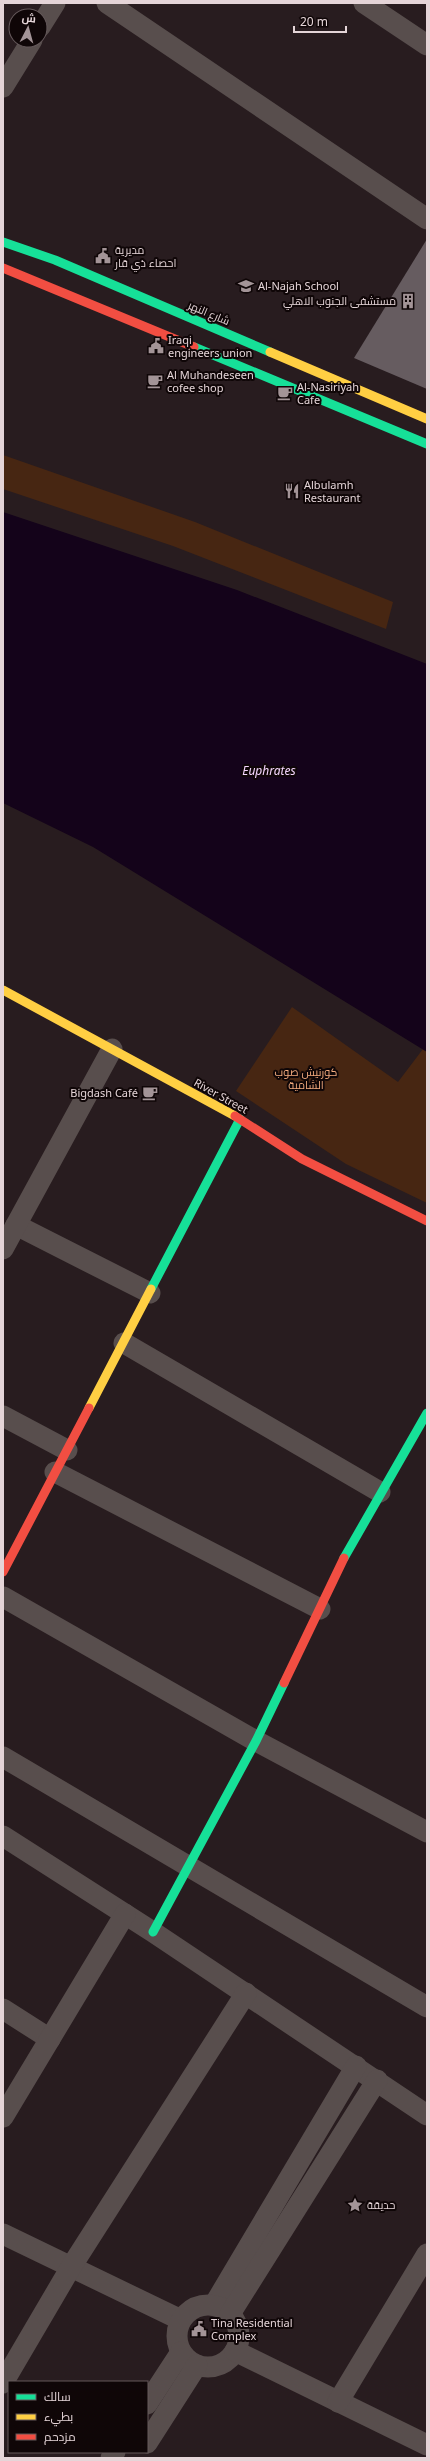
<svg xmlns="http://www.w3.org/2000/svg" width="430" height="2461" viewBox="0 0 430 2461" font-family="'Noto Sans',Cairo,sans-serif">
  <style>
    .green { fill: #472612 }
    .water { fill: #14031a }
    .building { fill: #665c60 }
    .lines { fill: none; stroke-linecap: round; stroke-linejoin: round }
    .street { stroke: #584e4d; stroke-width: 21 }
    .fast { stroke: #16e098; stroke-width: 9 }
    .slow { stroke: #ffcf43; stroke-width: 9 }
    .jam { stroke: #f24e42; stroke-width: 9 }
    .labels { text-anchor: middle; stroke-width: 4; stroke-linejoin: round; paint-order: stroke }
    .poi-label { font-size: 11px; fill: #e5d5d8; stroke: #0f0607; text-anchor: start }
    .street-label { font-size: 11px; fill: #e5d5d8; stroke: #0f0607 }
    .park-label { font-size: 11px; fill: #f5ac7f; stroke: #0f0607 }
    .water-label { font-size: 12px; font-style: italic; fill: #f5d6fe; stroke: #0f0607 }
  </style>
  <rect width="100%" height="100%" fill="#281c1f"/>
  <g class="green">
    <path d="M3,455L195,522L393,602L386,629L173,546L3,489Z"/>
    <path d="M292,1007L398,1082L423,1049L427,1052V1203L346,1164L236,1091Z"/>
  </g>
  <path class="water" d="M3,512L237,590L427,664V1052L93,847L3,803Z"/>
  <path class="building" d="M427,239V389L354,358Z"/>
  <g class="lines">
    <g class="street">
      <path d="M107,3L427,219"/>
      <path d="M364,3L427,45"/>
      <path d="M40,27L55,3"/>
      <path d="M3,87L32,40"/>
      <path d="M16,1225L150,1293"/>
      <path d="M3,1249L112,1049"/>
      <path d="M124,1343L380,1492"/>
      <path d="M3,1416L67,1450"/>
      <path d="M55,1472L320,1609"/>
      <path d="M3,1597L256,1741L427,1832"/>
      <path d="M3,1757L427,2007"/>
      <path d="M3,1836L153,1932L427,2115"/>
      <path d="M3,2009L50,2039"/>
      <path d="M3,2117L125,1914"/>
      <path d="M3,2234L181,2320"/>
      <path d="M214,2305L356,2066"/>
      <circle cx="208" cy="2336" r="31"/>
      <path d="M230,2314L377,2080"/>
      <path d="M235,2351L427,2445"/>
      <path d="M3,2383L71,2267L246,1993"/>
      <path d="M338,2402L427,2254"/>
      <path d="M147,2404L181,2352"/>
      <path d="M147,2443L197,2365"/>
      <path d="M111,2458L115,2452"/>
    </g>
    <g class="fast">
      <path d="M3,242L55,260L270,352"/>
      <path d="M194,347L427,444"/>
      <path d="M151,1289L240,1119"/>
      <path d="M344,1558L427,1413"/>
      <path d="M153,1932L256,1741L284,1683"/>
    </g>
    <g class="slow">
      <path d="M270,352L427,419"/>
      <path d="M3,990L235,1116"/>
      <path d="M89,1408L151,1289"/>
    </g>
    <g class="jam">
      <path d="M3,268L194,347"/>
      <path d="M235,1116L302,1159L427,1221"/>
      <path d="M3,1572L89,1408"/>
      <path d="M284,1683L344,1558"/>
    </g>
  </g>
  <defs>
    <symbol id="civic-bare" viewBox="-9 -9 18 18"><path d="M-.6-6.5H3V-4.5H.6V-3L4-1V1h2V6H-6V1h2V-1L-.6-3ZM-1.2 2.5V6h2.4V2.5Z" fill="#a39497" stroke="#0f0607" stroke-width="2.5" paint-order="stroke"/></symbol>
    <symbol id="school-bare" viewBox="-9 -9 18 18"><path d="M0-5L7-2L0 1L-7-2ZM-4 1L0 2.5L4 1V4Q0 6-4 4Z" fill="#a39497" stroke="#0f0607" stroke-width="2.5" paint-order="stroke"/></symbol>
    <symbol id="building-bare" viewBox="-9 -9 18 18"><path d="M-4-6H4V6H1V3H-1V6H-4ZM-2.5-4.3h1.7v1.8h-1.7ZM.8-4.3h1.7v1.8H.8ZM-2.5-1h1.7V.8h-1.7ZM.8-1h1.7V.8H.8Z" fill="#a39497" stroke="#0f0607" stroke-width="2.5" paint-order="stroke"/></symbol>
    <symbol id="cafe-bare" viewBox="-9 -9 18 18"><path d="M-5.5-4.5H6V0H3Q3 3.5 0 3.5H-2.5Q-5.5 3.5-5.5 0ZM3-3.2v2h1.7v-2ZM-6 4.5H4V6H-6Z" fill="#a39497" stroke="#0f0607" stroke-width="2.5" paint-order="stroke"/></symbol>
    <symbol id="restaurant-bare" viewBox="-9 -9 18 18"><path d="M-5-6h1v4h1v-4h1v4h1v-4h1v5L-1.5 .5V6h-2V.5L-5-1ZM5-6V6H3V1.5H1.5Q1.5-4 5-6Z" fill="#a39497" stroke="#0f0607" stroke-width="2.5" paint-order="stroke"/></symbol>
    <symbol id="sight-bare" viewBox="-9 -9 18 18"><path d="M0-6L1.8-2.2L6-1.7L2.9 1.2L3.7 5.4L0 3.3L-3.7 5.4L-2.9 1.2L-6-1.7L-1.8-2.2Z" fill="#a39497" stroke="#0f0607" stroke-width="2.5" paint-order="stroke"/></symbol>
  </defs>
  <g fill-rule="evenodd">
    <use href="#civic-bare" x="92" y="245" width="22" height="22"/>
    <use href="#school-bare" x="235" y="275" width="22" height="22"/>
    <use href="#building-bare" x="397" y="290" width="22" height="22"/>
    <use href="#civic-bare" x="145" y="335" width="22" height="22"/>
    <use href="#cafe-bare" x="144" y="370" width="22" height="22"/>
    <use href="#cafe-bare" x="274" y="382" width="22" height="22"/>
    <use href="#restaurant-bare" x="281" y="480" width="22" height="22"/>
    <use href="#cafe-bare" x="139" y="1082" width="22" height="22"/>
    <use href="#sight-bare" x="344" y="2194" width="22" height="22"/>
    <use href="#civic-bare" x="188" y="2318" width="22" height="22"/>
  </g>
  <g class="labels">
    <g class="poi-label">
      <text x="115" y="254">مديرية<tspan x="115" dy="13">احصاء ذي قار</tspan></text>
      <text x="258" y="290">Al-Najah School</text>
      <text x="396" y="305" text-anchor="end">مستشفى الجنوب الاهلي</text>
      <text x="168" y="344">Iraqi<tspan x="168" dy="13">engineers union</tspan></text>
      <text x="167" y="379">Al Muhandeseen<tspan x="167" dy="13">cofee shop</tspan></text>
      <text x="297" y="391">Al-Nasiriyah<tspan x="297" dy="13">Cafe</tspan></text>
      <text x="304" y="489">Albulamh<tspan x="304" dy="13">Restaurant</tspan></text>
      <text x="138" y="1097" text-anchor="end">Bigdash Café</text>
      <text x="367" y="2209">حديقة</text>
      <text x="211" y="2327">Tina Residential<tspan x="211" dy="13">Complex</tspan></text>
    </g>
    <g class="street-label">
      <text transform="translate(209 313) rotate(23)" y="4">شارع النهر</text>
      <text transform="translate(221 1096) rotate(29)" y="4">River Street</text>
    </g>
    <g class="park-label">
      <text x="306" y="1076">كورنيش صوب<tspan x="306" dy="13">الشامية</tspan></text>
    </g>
    <g class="water-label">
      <text x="269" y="775">Euphrates</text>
    </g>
  </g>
  <rect width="430" height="2461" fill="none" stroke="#e5d5d8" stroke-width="8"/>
  <rect x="8" y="2381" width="140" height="72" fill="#0f0607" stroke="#65595b"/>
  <rect x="16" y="2394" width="20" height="6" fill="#16e098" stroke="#65595b"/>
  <text x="44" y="2401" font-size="12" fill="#e5d5d8">سالك</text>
  <rect x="16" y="2414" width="20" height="6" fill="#ffcf43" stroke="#65595b"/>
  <text x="44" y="2421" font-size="12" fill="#e5d5d8">بطيء</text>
  <rect x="16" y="2434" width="20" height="6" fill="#f24e42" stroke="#65595b"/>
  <text x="44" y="2441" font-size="12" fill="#e5d5d8">مزدحم</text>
  <g transform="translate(28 28) rotate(6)"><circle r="19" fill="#0f0607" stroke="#65595b"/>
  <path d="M0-3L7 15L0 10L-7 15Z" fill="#a39497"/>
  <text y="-6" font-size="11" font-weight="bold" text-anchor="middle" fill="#e5d5d8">ش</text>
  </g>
  <path d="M294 26v6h52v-6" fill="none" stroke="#e5d5d8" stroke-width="2"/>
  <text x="300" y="26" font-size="12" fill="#e5d5d8" stroke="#0f0607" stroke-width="3" paint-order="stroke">20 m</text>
</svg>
